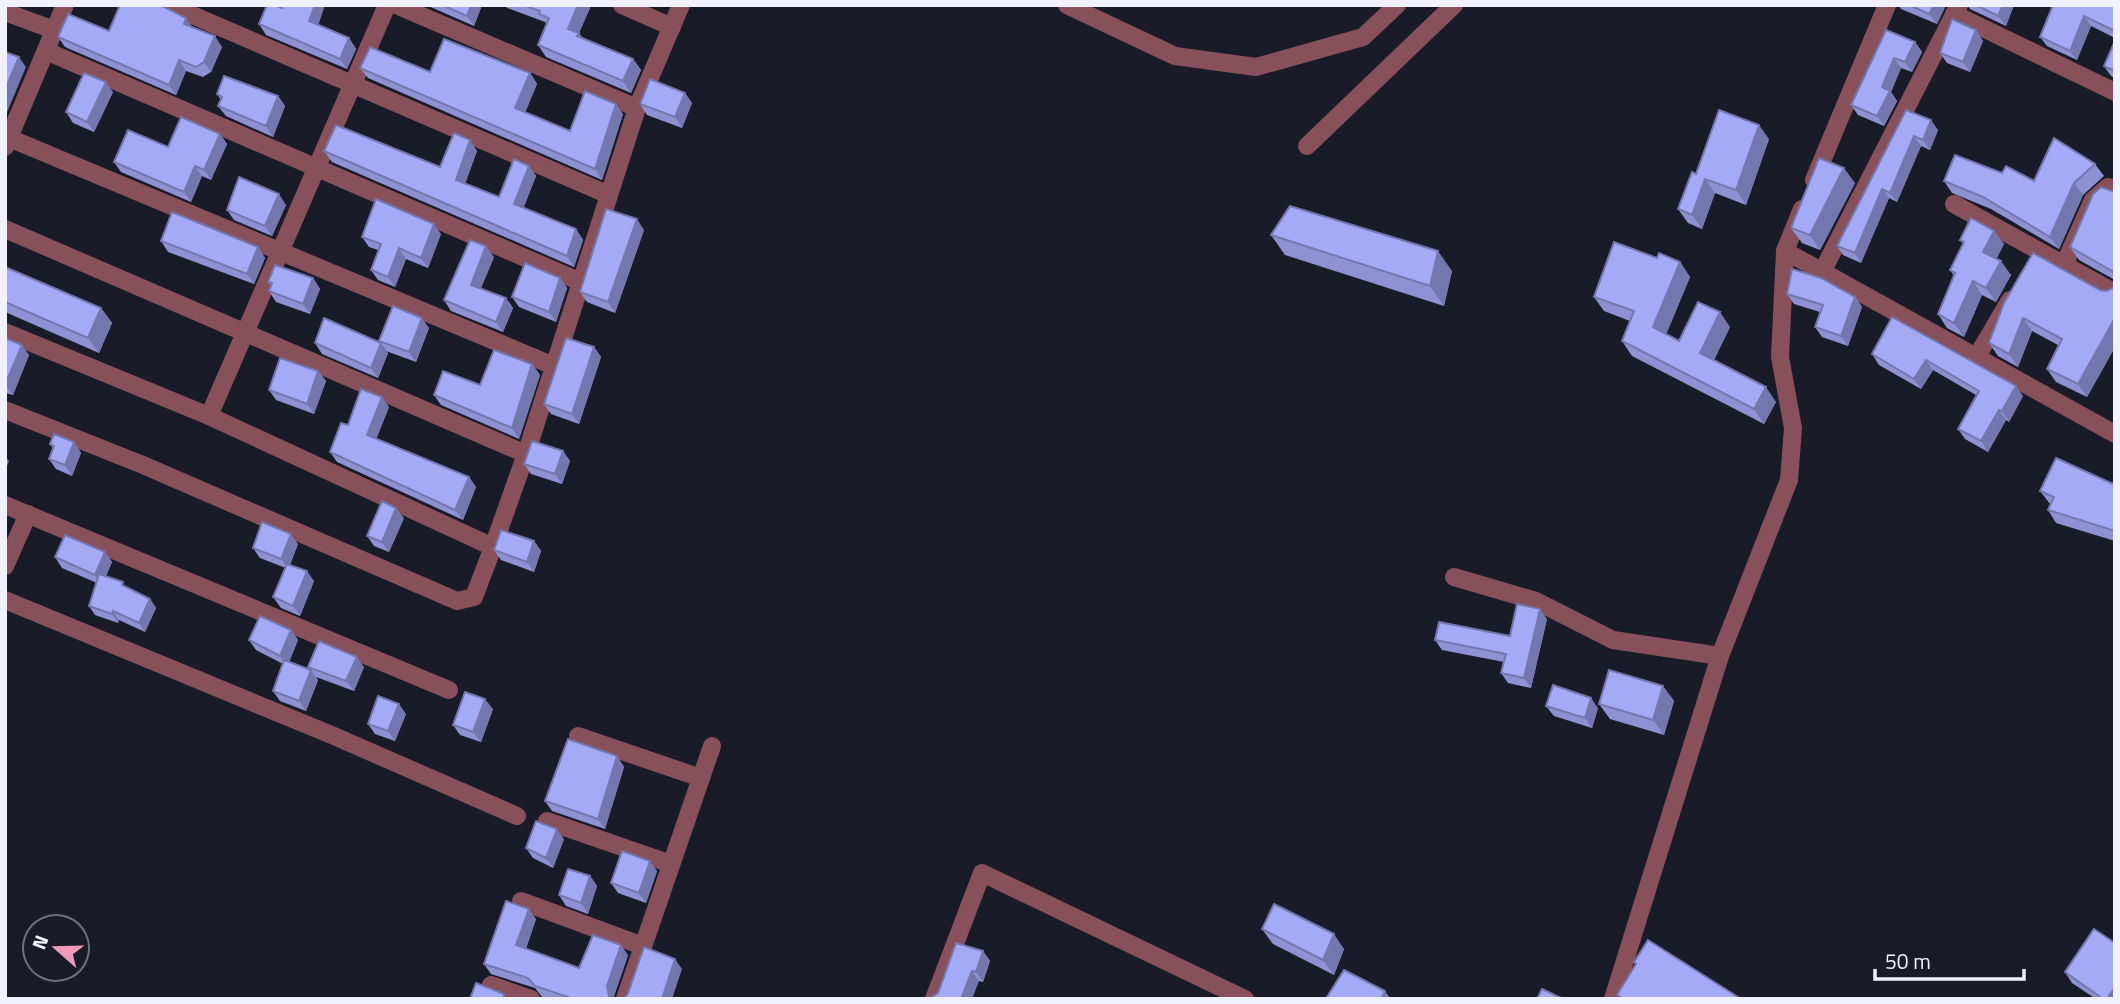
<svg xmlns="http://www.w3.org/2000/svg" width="2120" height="1004" viewBox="0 0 2120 1004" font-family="'Titillium Web',sans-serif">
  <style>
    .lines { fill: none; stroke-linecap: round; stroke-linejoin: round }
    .street { stroke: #88505b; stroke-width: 18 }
    .wall { fill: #8e92d4 }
    .shaded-wall { fill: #7477ad }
    .building { fill: #a5aaf7; stroke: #7477ad; stroke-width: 2 }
  </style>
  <rect width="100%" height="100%" fill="#191b29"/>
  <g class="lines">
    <g class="street">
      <path d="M169,5L609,195"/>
      <path d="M396,5L637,108"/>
      <path d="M622,5L672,27"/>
      <path d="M1067,5L1175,56L1256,67L1363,37L1397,5"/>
      <path d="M5,12L54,30"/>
      <path d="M1954,14L2115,92"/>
      <path d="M46,51L581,282"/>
      <path d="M9,138L554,366"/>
      <path d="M1307,146L1454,5"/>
      <path d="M5,147L65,5"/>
      <path d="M1814,180L1887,5"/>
      <path d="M1954,204L2115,293"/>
      <path d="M5,229L526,454"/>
      <path d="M1785,251L2115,434"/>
      <path d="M2064,265L2093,200L2108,187L2115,189"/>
      <path d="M1822,272L1959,5"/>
      <path d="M5,332L209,416L493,547L526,454L637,108L681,5"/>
      <path d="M1976,358L2010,300"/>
      <path d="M5,410L143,465L457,601L474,597L493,547"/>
      <path d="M209,416L387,5"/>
      <path d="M5,505L449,690"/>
      <path d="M5,566L28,514"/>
      <path d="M1454,577L1536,601L1613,640L1720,656"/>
      <path d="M5,600L334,736L517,816"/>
      <path d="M578,736L701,778"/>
      <path d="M547,821L671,864"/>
      <path d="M521,901L643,946"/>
      <path d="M491,985L531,999"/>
      <path d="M625,999L712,746"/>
      <path d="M934,999L982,873L1245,999"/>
      <path d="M1613,999L1720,656L1789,480L1793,428L1780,357L1785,251L1802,209"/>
    </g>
  </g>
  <g class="wall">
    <path d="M426,5H482L474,26Z"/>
    <path d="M505,5H589L590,8L579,33L583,39L633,59L641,70L631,93L546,57L538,45L547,24L545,22L507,8Z"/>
    <path d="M1898,5H1946L1937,24L1901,9Z"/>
    <path d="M1967,5H2014L2006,26L1970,9Z"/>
    <path d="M2053,5H2115V38L2091,26L2077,60L2047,46L2040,37Z"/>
    <path d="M282,8L349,38L356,49L347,69L266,35L259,24Z"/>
    <path d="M193,27L222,47L211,72L203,77L186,71L176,95L65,47L58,37L109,31Z"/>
    <path d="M1886,30L1915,42L1922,52L1912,72L1901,68L1891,92L1897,101L1884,126L1858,115L1851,105Z"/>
    <path d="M1976,30L1983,41L1970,72L1947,63L1940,53Z"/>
    <path d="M2115,41V78L2111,76L2104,66Z"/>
    <path d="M360,68L430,72L530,73L537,84L525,112L570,131L623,114L602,180L368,78Z"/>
    <path d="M113,92L94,132L73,123L66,112Z"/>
    <path d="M685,93L692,103L682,128L647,115L640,104Z"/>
    <path d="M217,94L278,96L285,106L273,137L226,116L218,106L221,100Z"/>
    <path d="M1906,110L1938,130L1930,150L1921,146L1897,202L1889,198L1861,263L1843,255L1837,246Z"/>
    <path d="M220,134L227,144L211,180L202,176L191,202L121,172L114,162Z"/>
    <path d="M1769,139L1746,205L1715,193L1702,229L1688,223L1678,209L1696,174Z"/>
    <path d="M324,151L440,167L477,151L465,183L499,197L529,166L536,176L523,208L576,229L583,240L574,267L332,162Z"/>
    <path d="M2095,164L2104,176L2083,195L2059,249L1991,209L1952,193L1944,181L2002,173L2034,181Z"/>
    <path d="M1855,183L1820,250L1802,243L1791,228Z"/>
    <path d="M2115,192V280L2079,260L2070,247Z"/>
    <path d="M286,205L272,236L234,220L227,210Z"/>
    <path d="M644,230L615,313L587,302L580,292Z"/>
    <path d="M1994,231L2004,244L1996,259L2011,275L1996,302L1982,295L1964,337L1947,328L1938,314L1954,276L1950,270L1963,244L1960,240Z"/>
    <path d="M441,234L428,268L406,259L395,287L378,280L371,270L378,250L369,247L362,237Z"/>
    <path d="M1271,235L1452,271L1444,306L1285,255Z"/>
    <path d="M161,241L258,247L265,258L254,284L168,252Z"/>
    <path d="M494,257L481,288L506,298L513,308L503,332L451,311L444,300Z"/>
    <path d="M1657,258L1680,262L1690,277L1666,334L1679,341L1730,327L1714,360L1776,402L1764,424L1632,356L1622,341L1630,321L1604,311L1594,297Z"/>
    <path d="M5,267L101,308L112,323L99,353L5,312Z"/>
    <path d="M313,278L320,289L310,314L276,302L269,291L271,286L268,282Z"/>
    <path d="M560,278L567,288L556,322L519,307L512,297Z"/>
    <path d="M2115,287V347L2087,397L2056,382L2047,369L2058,345L2032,331L2018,367L1998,356L1989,343L2004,303L2100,290L2107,291Z"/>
    <path d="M1787,294L1855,297L1862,307L1848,346L1822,337L1815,327L1820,312L1794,304Z"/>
    <path d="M1892,317L2023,396L2009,422L2006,420L1988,452L1965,439L1958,429L1976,395L1933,370L1921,389L1879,365L1872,354Z"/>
    <path d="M429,328L416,362L386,351L379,341Z"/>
    <path d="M5,338L29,355L13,395L5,393Z"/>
    <path d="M315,343L388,353L378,378L322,354Z"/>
    <path d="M594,347L601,357L579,424L551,414L544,404Z"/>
    <path d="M532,364L540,375L519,439L441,405L434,395L480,385Z"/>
    <path d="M318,371L326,381L314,414L276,400L269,390Z"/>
    <path d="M389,407L376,439L469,477L476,487L463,520L337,462L330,452L348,425Z"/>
    <path d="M74,442L81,453L72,476L56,469L49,459L53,449L50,444Z"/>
    <path d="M563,451L570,461L562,484L531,474L524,464Z"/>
    <path d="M2115,480V541L2056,523L2048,510L2050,504L2040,491L2113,484Z"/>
    <path d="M404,518L389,552L374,546L367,536Z"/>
    <path d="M534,541L541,551L534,572L501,560L494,550Z"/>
    <path d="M298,544L290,565L314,581L300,616L281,608L273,597L286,568L260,558L253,548Z"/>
    <path d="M105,552L112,562L106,576L150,599L156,608L145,632L119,620L118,623L95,615L89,606L97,583L62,568L55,557Z"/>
    <path d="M1547,619L1531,688L1508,683L1501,673L1504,662L1442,650L1435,640L1510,636Z"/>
    <path d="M291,630L298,640L289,662L310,669L308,667H364L354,691L316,677L318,680L306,711L280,701L273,691L283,664L256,650L249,640Z"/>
    <path d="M1663,686L1674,701L1664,735L1610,719L1599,704Z"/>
    <path d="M1546,706L1598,708L1592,728L1554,716Z"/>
    <path d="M493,709L481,742L460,735L453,725Z"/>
    <path d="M406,714L395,741L375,734L368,724Z"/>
    <path d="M617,756L624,767L605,829L552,811L545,801Z"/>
    <path d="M564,839L553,868L533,858L526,848Z"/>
    <path d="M657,871L646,903L618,893L611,883Z"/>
    <path d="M590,876L597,886L588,914L566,906L559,895Z"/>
    <path d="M536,919L526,949L579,968L628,955L614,996L615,999H549L542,997L535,988L491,974L484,964Z"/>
    <path d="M1262,929L1344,949L1334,975L1273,944Z"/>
    <path d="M983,951L990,961L983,982L979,981L938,993Z"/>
    <path d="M2065,972L2115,999H2096L2072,983Z"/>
  </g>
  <g class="shaded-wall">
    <path d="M315,5H325L316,32L309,21Z"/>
    <path d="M471,5H482L474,26L467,16Z"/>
    <path d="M578,5H589L590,8L579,33L587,44L568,29Z"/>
    <path d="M1934,5H1946L1937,24L1929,14Z"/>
    <path d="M2003,5H2014L2006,26L1998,16Z"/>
    <path d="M2084,16L2091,26L2077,60L2070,51Z"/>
    <path d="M186,18L193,28L184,24Z"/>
    <path d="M1976,30L1983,41L1970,72L1963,62Z"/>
    <path d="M215,36L222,47L211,72L204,62Z"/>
    <path d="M349,38L356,49L347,69L340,59Z"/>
    <path d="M1915,42L1922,52L1912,72L1905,62Z"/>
    <path d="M19,57L26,67L5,117V90Z"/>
    <path d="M1894,58L1901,68L1891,92L1897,101L1884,126L1877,116L1882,87Z"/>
    <path d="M633,59L641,70L631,93L623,81Z"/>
    <path d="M179,60L186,71L176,95L169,85Z"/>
    <path d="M530,73L537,84L523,118L515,108Z"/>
    <path d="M106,82L113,92L94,132L87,122Z"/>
    <path d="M685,93L692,103L682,128L675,117Z"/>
    <path d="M278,96L285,106L273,137L266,126Z"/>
    <path d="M616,104L623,114L602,180L595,169Z"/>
    <path d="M1931,120L1938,130L1930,150L1923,140Z"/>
    <path d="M1759,125L1769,139L1746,205L1736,190Z"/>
    <path d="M220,134L227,144L211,180L204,170Z"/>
    <path d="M1914,136L1921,146L1897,202L1890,193Z"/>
    <path d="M470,140L477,151L463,190L456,180Z"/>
    <path d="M195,166L202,176L191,202L184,192Z"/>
    <path d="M529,166L536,176L521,215L514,204Z"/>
    <path d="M1844,168L1855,183L1820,250L1810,235Z"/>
    <path d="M1705,179L1715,193L1702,229L1692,215Z"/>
    <path d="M2074,183L2083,195L2059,249L2050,237Z"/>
    <path d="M1882,189L1889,198L1861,263L1855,253Z"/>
    <path d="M279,194L286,205L272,236L265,226Z"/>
    <path d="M637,219L644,230L615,313L608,302Z"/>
    <path d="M434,224L441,234L428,268L421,258Z"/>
    <path d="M576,229L583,240L574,267L567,256Z"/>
    <path d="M1994,231L2004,244L1993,266L1983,252Z"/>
    <path d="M486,246L494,257L478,295L471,285Z"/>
    <path d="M258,247L265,258L254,284L247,274Z"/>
    <path d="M399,248L406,259L395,287L388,277Z"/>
    <path d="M1438,251L1452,271L1444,306L1430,286Z"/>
    <path d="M2001,261L2011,275L1996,302L1986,288Z"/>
    <path d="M1680,262L1690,277L1663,342L1653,327Z"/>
    <path d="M313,278L320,289L310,314L303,304Z"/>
    <path d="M560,278L567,288L556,322L549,312Z"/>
    <path d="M1973,281L1982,295L1964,337L1954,323Z"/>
    <path d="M1855,297L1862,307L1848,346L1841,336Z"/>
    <path d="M506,298L513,308L503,332L496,322Z"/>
    <path d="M101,308L112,323L99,353L88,338Z"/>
    <path d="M1720,312L1730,327L1710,367L1700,353Z"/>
    <path d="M422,318L429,328L416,362L409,352Z"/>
    <path d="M2023,318L2032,331L2018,367L2009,354Z"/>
    <path d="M2115,318V347L2087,397L2078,384Z"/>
    <path d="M381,343L388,353L378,378L371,368Z"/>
    <path d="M22,345L29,355L13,395L5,385Z"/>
    <path d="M594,347L601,357L579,424L572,414Z"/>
    <path d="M1926,360L1933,370L1921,389L1914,379Z"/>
    <path d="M532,364L540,375L519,439L512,428Z"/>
    <path d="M318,371L326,381L314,414L307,404Z"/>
    <path d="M2016,386L2023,396L2009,422L2002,411Z"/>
    <path d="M1766,387L1776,402L1764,424L1754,409Z"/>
    <path d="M382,397L389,407L374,445L367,435Z"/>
    <path d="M1999,410L2006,420L1988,452L1981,441Z"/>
    <path d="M74,442L81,453L72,476L65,465Z"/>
    <path d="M563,451L570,461L562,484L555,474Z"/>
    <path d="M5,456L9,461L5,471Z"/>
    <path d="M469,477L476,487L463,520L455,510Z"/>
    <path d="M396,508L404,518L389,552L382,542Z"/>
    <path d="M291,534L298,544L288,569L281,559Z"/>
    <path d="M534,541L541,551L534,572L527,562Z"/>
    <path d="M105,552L112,562L102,585L95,575Z"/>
    <path d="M307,571L314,581L300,616L293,606Z"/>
    <path d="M150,599L156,608L145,632L139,623Z"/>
    <path d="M1540,609L1547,619L1531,688L1524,678Z"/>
    <path d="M113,611L119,620L118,623L112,614Z"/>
    <path d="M291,630L298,640L287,667L280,656Z"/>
    <path d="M357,657L364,667L354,691L346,681Z"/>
    <path d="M311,670L318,680L306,711L299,701Z"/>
    <path d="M1663,686L1674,701L1664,735L1653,720Z"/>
    <path d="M1591,698L1598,708L1592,728L1585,718Z"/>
    <path d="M485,699L493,709L481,742L473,732Z"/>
    <path d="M399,704L406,714L395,741L388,731Z"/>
    <path d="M617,756L624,767L605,829L598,819Z"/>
    <path d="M557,829L564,839L553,868L546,858Z"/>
    <path d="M650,861L657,871L646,903L639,893Z"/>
    <path d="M590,876L597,886L588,914L581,903Z"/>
    <path d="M529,909L536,919L523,956L516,945Z"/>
    <path d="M1334,934L1344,949L1334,975L1323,960Z"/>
    <path d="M621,945L628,955L614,996L615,999H611L609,996L607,986Z"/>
    <path d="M983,951L990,961L983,982L976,972Z"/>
    <path d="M675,959L682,969L672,999H662Z"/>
    <path d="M972,971L979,981L972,999H961Z"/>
    <path d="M2115,987V999H2107Z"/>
    <path d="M1385,991L1391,999H1381Z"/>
  </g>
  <g class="building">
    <path d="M120,5H160L186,18L184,24L215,36L204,62L196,67L179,60L169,85L58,37L68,14L109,31Z"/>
    <path d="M267,5H275L282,8L283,5H315L309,21L349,38L340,59L259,24Z"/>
    <path d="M442,5H471L467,16Z"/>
    <path d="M523,5H578L568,29L579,33L577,36L633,59L623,81L538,45L549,18L539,14L540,11Z"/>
    <path d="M1909,5H1934L1929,14Z"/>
    <path d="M1976,5H2003L1998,16Z"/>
    <path d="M2053,5H2115V31L2084,16L2070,51L2040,37Z"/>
    <path d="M1952,19L1976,30L1963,62L1940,53Z"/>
    <path d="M1886,30L1915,42L1905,62L1894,58L1882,87L1890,91L1877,116L1851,105Z"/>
    <path d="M444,39L530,73L515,108L570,131L585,91L616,104L595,169L360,68L370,47L430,72Z"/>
    <path d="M2115,41V71L2104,66Z"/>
    <path d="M5,52L19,57L5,90Z"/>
    <path d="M84,73L106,82L87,122L66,112Z"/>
    <path d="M224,76L278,96L266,126L218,106L222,97L217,94Z"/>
    <path d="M650,79L685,93L675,117L640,104Z"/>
    <path d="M1719,110L1759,125L1736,190L1705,179L1692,215L1678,209L1692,172L1696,174Z"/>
    <path d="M1906,110L1931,120L1923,140L1914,136L1890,193L1882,189L1855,253L1837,246Z"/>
    <path d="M181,117L220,134L204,170L195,166L184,192L114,162L128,130L168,147Z"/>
    <path d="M336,125L440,167L454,133L470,140L456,180L499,197L514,159L529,166L514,204L576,229L567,256L324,151Z"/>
    <path d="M2054,138L2095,164L2074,183L2050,237L1983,197L1944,181L1955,155L2002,173L2006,166L2034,181Z"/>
    <path d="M1819,158L1844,168L1810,235L1791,228Z"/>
    <path d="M239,177L279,194L265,226L227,210Z"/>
    <path d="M2101,187L2115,192V275L2112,271L2070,247L2093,194Z"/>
    <path d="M376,199L434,224L421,258L399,248L388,277L371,270L381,244L362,237Z"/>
    <path d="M1290,206L1438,251L1430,286L1271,235Z"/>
    <path d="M606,209L637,219L608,302L580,292Z"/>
    <path d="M172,212L258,247L247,274L161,241Z"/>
    <path d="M1971,218L1994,231L1983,252L2001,261L1986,288L1973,281L1954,323L1938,314L1955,273L1950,270L1964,242L1960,240Z"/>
    <path d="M470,240L486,246L471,285L506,298L496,322L444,300Z"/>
    <path d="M1614,242L1657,258L1659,253L1680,262L1653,327L1679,341L1698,302L1720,312L1700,353L1766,387L1754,409L1622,341L1634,311L1594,297Z"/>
    <path d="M2033,253L2100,290L2107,291L2115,287V318L2078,384L2047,369L2062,339L2023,318L2009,354L1989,343L2004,303Z"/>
    <path d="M525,263L560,278L549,312L512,297Z"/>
    <path d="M275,265L313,278L303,304L269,291L272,283L268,282Z"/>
    <path d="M5,267L101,308L88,338L5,302Z"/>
    <path d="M1792,269L1821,278L1855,297L1841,336L1815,327L1823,305L1787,294Z"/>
    <path d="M393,306L422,318L409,352L379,341Z"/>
    <path d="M1892,317L2016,386L2002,411L1999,410L1981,441L1958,429L1979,391L1926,360L1914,379L1872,354Z"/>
    <path d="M324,318L381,343L371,368L315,343Z"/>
    <path d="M5,338L22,345L5,385Z"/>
    <path d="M566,338L594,347L572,414L544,404Z"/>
    <path d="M494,350L532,364L512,428L434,395L443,371L480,385Z"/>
    <path d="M280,358L318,371L307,404L269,390Z"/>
    <path d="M361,389L382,397L367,435L469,477L455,510L330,452L341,423L348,425Z"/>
    <path d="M54,434L74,442L65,465L49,459L54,446L50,444Z"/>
    <path d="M532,441L563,451L555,474L524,464Z"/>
    <path d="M2056,458L2113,484L2115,480V531L2048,510L2054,497L2040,491Z"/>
    <path d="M382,501L396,508L382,542L367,536Z"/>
    <path d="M262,522L291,534L281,559L253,548Z"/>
    <path d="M501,530L534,541L527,562L494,550Z"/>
    <path d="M65,535L105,552L95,575L55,557Z"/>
    <path d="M287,564L307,571L293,606L273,597Z"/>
    <path d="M99,574L123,582L122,585L150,599L139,623L113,611L112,614L89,606Z"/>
    <path d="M1517,604L1540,609L1524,678L1501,673L1506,654L1435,640L1439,622L1510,636Z"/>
    <path d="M260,616L291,630L280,656L249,640Z"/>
    <path d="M319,641L357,657L346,681L308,667Z"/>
    <path d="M284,660L311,670L299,701L273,691Z"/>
    <path d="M1609,670L1663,686L1653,720L1599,704Z"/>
    <path d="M1553,685L1591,698L1585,718L1546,706Z"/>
    <path d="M465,692L485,699L473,732L453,725Z"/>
    <path d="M378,696L399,704L388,731L368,724Z"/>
    <path d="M568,739L617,756L598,819L545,801Z"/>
    <path d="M536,821L557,829L546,858L526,848Z"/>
    <path d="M622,851L650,861L639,893L611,883Z"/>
    <path d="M568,869L590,876L581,903L559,895Z"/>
    <path d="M506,901L529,909L516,945L579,968L593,935L621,945L607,986L609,996L613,999H567L568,997L535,986L528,978L484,964Z"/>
    <path d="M1274,904L1334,934L1323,960L1262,929Z"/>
    <path d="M2094,929L2115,943V987L2107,999H2103L2065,972Z"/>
    <path d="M1648,940L1741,999H1624L1617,995L1636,964L1634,962Z"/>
    <path d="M956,943L983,951L976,972L972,971L961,999H929L938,993Z"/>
    <path d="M644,947L675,959L662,999H620L625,998L628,993Z"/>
    <path d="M1344,970L1385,991L1381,999H1330L1327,997Z"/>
    <path d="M476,983L504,994L503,999H470Z"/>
    <path d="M1542,989L1563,999H1537Z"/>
  </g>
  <rect width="2120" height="1004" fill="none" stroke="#f0f1fc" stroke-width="14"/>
  <g transform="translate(56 948) rotate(290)"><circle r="33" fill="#191b29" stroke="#6f717d" stroke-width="2"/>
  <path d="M0-5L12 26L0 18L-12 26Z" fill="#f09ab7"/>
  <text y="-10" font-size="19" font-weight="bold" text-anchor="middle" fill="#f0f1fc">N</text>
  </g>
  <path d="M1875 969v10h149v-10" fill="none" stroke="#f0f1fc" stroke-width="3.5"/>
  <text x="1885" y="969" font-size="21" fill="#f0f1fc" stroke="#191b29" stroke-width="5" paint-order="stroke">50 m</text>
</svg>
